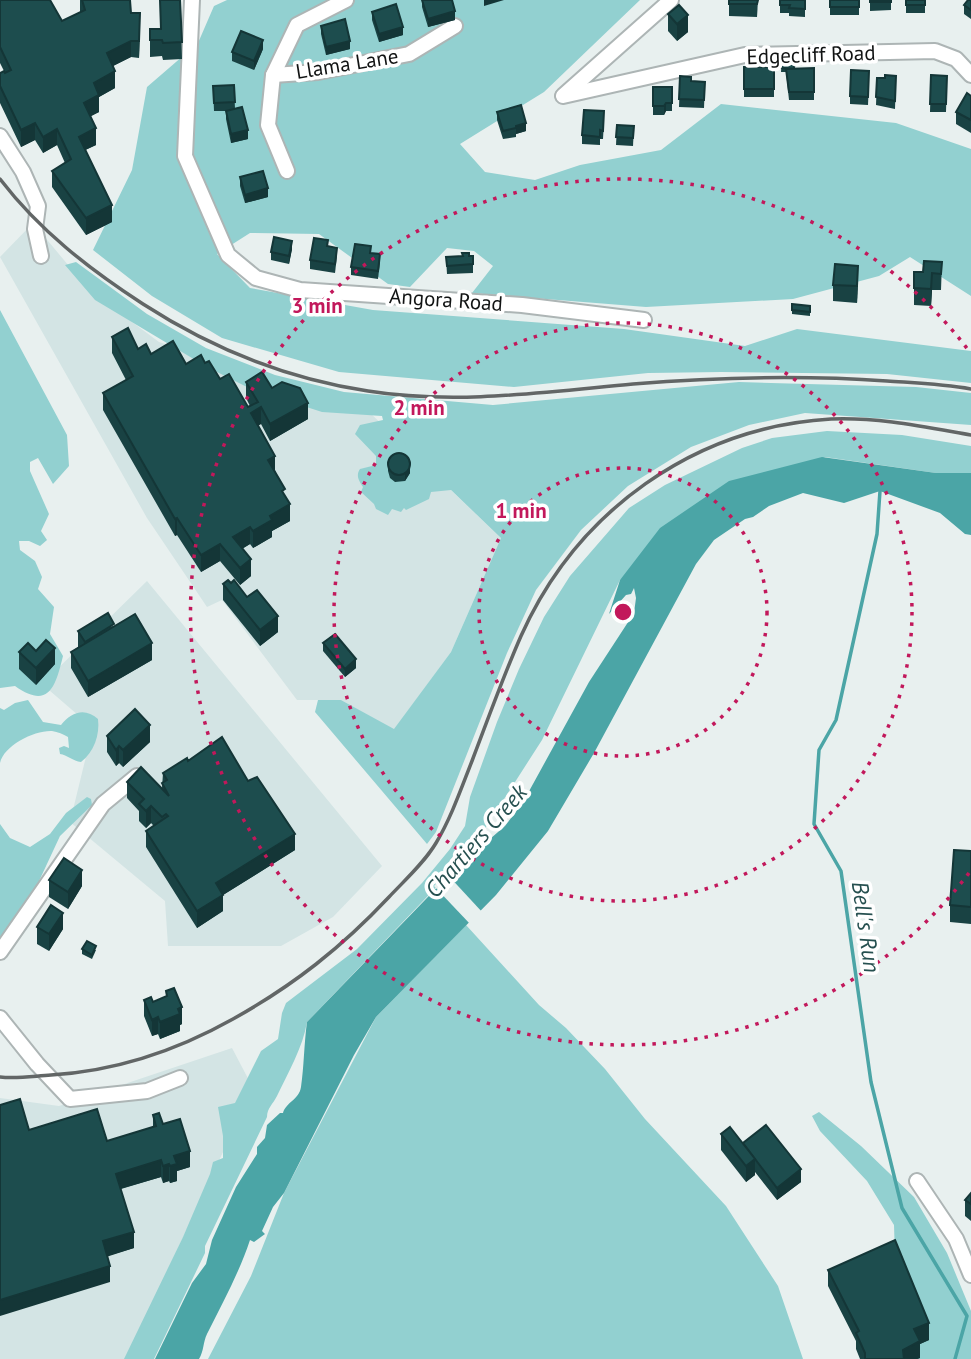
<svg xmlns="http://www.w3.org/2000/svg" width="971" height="1359" viewBox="0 0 971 1359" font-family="'PT Sans',sans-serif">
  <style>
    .built { fill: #d3e4e4 }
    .green { fill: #92d0d0 }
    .water { fill: #4ba5a6 }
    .pier { fill: #e8f0ef }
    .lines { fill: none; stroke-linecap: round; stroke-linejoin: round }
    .stream { stroke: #4ba5a6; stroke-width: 3.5 }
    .minor-casing { stroke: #adb5b5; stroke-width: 18 }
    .minor { stroke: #fff; stroke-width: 14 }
    .rail { stroke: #626666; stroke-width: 3.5 }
    .wall { fill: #194243 }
    .shaded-wall { fill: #143637 }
    .building { fill: #1d4d4e; stroke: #143637; stroke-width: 2 }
    .ring { fill: none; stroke: #c2185b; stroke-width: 3.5; stroke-dasharray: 3.5 7 }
    .labels { text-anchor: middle; stroke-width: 7; stroke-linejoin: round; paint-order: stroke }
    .street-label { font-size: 21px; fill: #111313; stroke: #fff }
    .water-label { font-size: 23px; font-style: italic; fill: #265050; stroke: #fff }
    .centre { fill: #c2185b; stroke: #fff; stroke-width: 3.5 }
    .ring-label { font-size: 21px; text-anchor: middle; font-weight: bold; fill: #c2185b; stroke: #fff; stroke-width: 7; stroke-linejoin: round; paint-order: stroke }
  </style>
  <rect width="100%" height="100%" fill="#e8f0ef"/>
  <g class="built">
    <path d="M33,223L89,290L159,342L367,410L501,538L451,652L394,730L341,700H297L222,600L207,607L147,518L0,257Z"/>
    <path d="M147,581L382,866L333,917L281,946H168L165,901L70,822L93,728L42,684Z"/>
    <path d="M232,1048L253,1088L126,1359H0V1098L59,1106Z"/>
  </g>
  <g class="green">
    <path d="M227,0H640L544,92L460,144L485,172L535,180L580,165L661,150L721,104L896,123L971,149V296L910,257L879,276L793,299L646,307L472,293L493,266L474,251L447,248L410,287L388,284L319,234L250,233L217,254L250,288L373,310L624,329L745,346L797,329L971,351V383L887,374L721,372L648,373L514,387L339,372L222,338L152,296L93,250L132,170L147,87L198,43L214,6Z"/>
    <path d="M76,262L147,314L206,348L275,375L344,392L493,405L739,382L916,387L971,393V425L805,413L749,425L691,447L628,486L581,530L536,590L507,653L436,832L427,844L315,712L318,700H341L394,729L451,652L501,538L451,490L431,492L429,499L406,510L404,508L401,512L392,509L388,515L376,509L374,504L361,492L363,487C360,482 355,476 360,469L376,465V456L355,434L360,425L383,420L382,416L322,412L251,389L207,367L95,300L65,265Z"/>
    <path d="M0,310L67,435L69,466L53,484L38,458L30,462V471L49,514L41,531L47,540L40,546L29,541H19L20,550L35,561L42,577L38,589L54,607L50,634L63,656C56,684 50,711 15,686L0,688Z"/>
    <path d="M827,431L902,435L971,446V473H936L825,457L620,580L542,740L470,852L307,1022C303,1047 288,1073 277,1096C273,1104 267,1108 267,1117L205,1246V1253L154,1359H124L183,1237L210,1174L213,1162L223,1158V1136L218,1107L235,1103L261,1051L278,1039L282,1013L286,1003L357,949L422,883L450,849L465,826L470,797L497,722L519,669L544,617L570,576L629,508L665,485L742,448L772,438Z"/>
    <path d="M28,700L43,722L61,725C71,712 85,707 98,719C100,735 94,752 81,762C73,761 67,755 60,754L59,748L64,746L69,748L68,737C63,734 58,732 52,731C35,730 4,745 0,763V708L4,710L15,703Z"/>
    <path d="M87,797L91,799L92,805L60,836L33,894L0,939V824L10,838L30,847L50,834L66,813Z"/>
    <path d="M466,925L539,1005L566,1028L605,1069L645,1119L726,1206L778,1286L803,1359H208L251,1276L284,1193L376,1017Z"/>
    <path d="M819,1112L861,1146L914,1197L947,1253L971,1311V1359H917L914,1346L929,1339L895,1257L894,1225L867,1181L820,1131L812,1116Z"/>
  </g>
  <path class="water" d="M822,457L936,473H971V535L965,534L940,513L880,491L844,503L803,493L769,506L753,517L745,519L714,540L696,564L594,753L548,831L496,895L376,1017L354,1055L284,1193L273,1207L262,1231L265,1234L254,1242L250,1240C239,1273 223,1302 207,1334C203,1342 204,1351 199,1359H155L192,1283L206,1264L212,1240L236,1187L257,1154V1147L265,1138L267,1125L280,1113H283C286,1102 299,1100 301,1087C304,1067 304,1044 307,1022L454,870L505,826L522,804L589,682L634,613L636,598L634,588L631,594L626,595L609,614L620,580L660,528L729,481Z"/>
  <path class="pier" d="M446,873L483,913L471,925L434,886Z"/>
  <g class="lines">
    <path class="stream" d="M880,491L877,534L836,720L819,750L814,824L841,871L871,1082L902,1208L967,1316L955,1359"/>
    <defs>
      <g id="minor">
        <path d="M192,0L185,156L228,255L256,278L300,290L522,305L644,320"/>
        <path d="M273,75L318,72L409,54L455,26"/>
        <path d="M564,95L671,0"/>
        <path d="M563,96L745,55L935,51L956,59L971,75"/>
        <path d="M0,136L23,172L38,206L35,229L41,256"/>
        <path d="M287,171L268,125L273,75L297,25L346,0"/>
        <path d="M0,952L103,804L137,776"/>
        <path d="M0,1018L37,1064L70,1099L147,1091L180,1078"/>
        <path d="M917,1181L956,1239L971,1275"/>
      </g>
    </defs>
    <use href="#minor" class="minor-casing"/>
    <use href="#minor" class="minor"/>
    <g class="rail">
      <path d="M0,179C39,230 89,269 143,304C211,348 288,379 368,391C455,405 546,392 633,384C718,377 801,375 887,381C915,383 943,384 971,389"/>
      <path d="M0,1077C17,1079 34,1076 51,1075C117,1071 176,1051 233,1019C294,985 342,947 389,897C405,880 424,863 436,843C451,818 461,789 472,761C488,719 503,677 521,636C577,511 694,427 831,419C878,417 925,427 971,435"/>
    </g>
  </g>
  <g class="wall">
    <path d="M0,0L62,21L80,12V0H130L131,13L140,30L139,58L131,57L113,66L115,88L99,97V112L90,116L96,145L85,150L112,222L86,235L52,187V171L65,163L57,145L43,153L35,140L21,147L0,103V73L4,71L0,63Z"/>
    <path d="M160,0H180L182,59L163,60L162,56L150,57V29H161Z"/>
    <path d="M422,0L455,20L428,27L422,7Z"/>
    <path d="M729,0H758L757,17L729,16Z"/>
    <path d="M780,0H805V17L789,16V13H780Z"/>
    <rect x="830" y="0" width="29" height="15"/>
    <path d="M870,0H891V10L870,11Z"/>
    <rect x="906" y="0" width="19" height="13"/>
    <path d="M971,0V19L964,14V5Z"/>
    <path d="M372,12L403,35L379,42L372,20Z"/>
    <path d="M668,14L688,32L677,41L668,31Z"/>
    <path d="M321,26L350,49L326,55L321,34Z"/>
    <path d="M263,49L254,70L232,61V52Z"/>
    <path d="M782,56L794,69L814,68V100H789L786,72H781Z"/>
    <rect x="744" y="67" width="30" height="30"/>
    <path d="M931,75L947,76L946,112H930Z"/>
    <path d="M680,76L691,81L705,82L704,108L679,107Z"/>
    <path d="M896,76L895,109L876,105L877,78H885Z"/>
    <path d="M869,80L868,105L850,104V96Z"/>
    <path d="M234,85L235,109L248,139L231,143L226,119V111H227H214L213,86Z"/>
    <path d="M653,87H672V111H666L664,115H653Z"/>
    <path d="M971,96V133L956,124V112Z"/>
    <path d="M497,112L526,131L516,134V137L503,139L497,120Z"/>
    <path d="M604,120L603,139H600V145L582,144V135Z"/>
    <path d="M617,125L634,126L633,146L616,145Z"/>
    <path d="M240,177L268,197L245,203L240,186Z"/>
    <path d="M328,246L337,256L335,273L310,269V260Z"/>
    <path d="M292,249L289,264L271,260V252Z"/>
    <path d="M371,253L380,262L378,279L351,275V267Z"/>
    <path d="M473,256V273L447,274L446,257Z"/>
    <path d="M942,262L941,290H932L931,306L914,305V272H923Z"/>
    <path d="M858,282L857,303L833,301V285Z"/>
    <path d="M792,304L810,306V316L792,314Z"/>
    <path d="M112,337L151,354L186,364L205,363L220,379L248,407L250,406L246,398V382L272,388L308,419L270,441L261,424L258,425L285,497L290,521L272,531V537L253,548L250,544L242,549L251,576L240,585L220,561L201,572L177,535L175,536L103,410V393L126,380L112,353Z"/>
    <path d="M388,463L410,473L405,481L395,482L390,478L388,471Z"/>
    <path d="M231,583L247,597L278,632L260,646L223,600V584Z"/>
    <path d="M114,626L152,660L88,697L71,668V652L78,647V631Z"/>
    <path d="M323,643L356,668L345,677L323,651Z"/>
    <path d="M19,652L55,664L36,685L19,669Z"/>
    <path d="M107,736L150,742L123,767L119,763L116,766L107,752Z"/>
    <path d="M188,761L248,781L295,850L223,895V911L197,928L146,847V831L154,826L151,823L146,828L139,821V811L127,798V782L162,788L163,773Z"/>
    <path d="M971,851V924L950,922V905Z"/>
    <path d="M49,880L82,886L68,909L49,897Z"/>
    <path d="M37,927L63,929L49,951L37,944Z"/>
    <path d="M82,949L96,950L92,959L82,954Z"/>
    <path d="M166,991L182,1024L180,1025V1031L160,1039L158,1034L152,1036L144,1016V1000L153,1002L166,997Z"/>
    <path d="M153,1115L163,1124L190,1167L177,1171V1181L170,1183L169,1181L163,1183L161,1177L121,1189L134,1248L107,1256L110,1282L29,1130L107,1141L153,1127Z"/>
    <path d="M721,1134L743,1143L801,1182L777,1200L755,1172V1175L746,1182L721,1150Z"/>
    <path d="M971,1193V1221L965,1216V1200Z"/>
    <path d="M828,1270L929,1340L920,1344V1358L917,1359H860L856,1349V1341L828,1286Z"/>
  </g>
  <g class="shaded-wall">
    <path d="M484,0H504L484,6Z"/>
    <path d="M455,11V20L428,27V19Z"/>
    <path d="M140,13V30L139,58V41Z"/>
    <path d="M688,15V32L677,41V24Z"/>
    <path d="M403,27V35L379,42V34Z"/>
    <path d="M263,40V49L254,70V61Z"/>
    <path d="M131,41V57L107,69V53Z"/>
    <path d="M350,41V49L326,55V47Z"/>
    <path d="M115,71V88L99,97V112L84,120V103L94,83Z"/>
    <path d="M666,103V111L664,115V106Z"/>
    <path d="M35,123V140L21,147V130Z"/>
    <path d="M526,123V131L516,134V126Z"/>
    <path d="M96,128V145L79,153V137Z"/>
    <path d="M57,129V145L43,153V137Z"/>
    <path d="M248,130V139L231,143V134Z"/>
    <path d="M268,188V197L245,203V195Z"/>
    <path d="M112,205V222L86,235V218Z"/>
    <path d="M292,241V249L289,264V256Z"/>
    <path d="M858,266V282L857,303V286Z"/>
    <path d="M932,273V290L931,306V289Z"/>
    <path d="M308,403V419L270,441V424Z"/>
    <path d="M261,407V424L251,430V413Z"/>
    <path d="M275,456V472L268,460Z"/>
    <path d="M410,465V473L405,481V473Z"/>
    <path d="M290,504V521L272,531V537L253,548V531L270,516Z"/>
    <path d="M177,518V535L175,536V519Z"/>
    <path d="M250,527V544L233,554V537Z"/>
    <path d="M220,544V561L201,572V555Z"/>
    <path d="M251,559V576L240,585V568Z"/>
    <path d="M278,616V632L260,646V630Z"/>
    <path d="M152,643V660L88,697V681Z"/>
    <path d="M55,648V664L36,685V668Z"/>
    <path d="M356,659V668L345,677V669Z"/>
    <path d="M150,725V742L123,767V750Z"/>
    <path d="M119,746V763L116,766V750Z"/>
    <path d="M151,806V823L146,828V811Z"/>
    <path d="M295,834V850L223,895V911L197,928V911L216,883Z"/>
    <path d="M82,870V886L68,909V892Z"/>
    <path d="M63,913V929L49,951V934Z"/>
    <path d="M182,1007V1024L180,1025V1031L160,1039V1022Z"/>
    <path d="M158,1017V1034L152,1036V1020Z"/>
    <path d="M190,1151V1167L177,1171V1181L170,1183V1166L174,1156Z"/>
    <path d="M755,1159V1175L746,1182V1166Z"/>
    <path d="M161,1160V1177L116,1190V1174Z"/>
    <path d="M169,1164V1181L163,1183V1166Z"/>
    <path d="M801,1169V1182L777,1200V1188Z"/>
    <path d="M134,1232V1248L103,1258V1241Z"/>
    <path d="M110,1266V1282L0,1316V1300Z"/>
    <path d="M929,1323V1340L920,1344V1358L917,1359H903V1350L914,1329Z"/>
  </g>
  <g class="building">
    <path d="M0,0H50L62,21L85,10L82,0H130L131,13H140L139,41H131L107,53L115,71L94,83L99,95L84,103L96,128L79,137L112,205L86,218L52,171L71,159L57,129L43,137L35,123L21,130L0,86V73L4,71L5,73L11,70L0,47Z"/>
    <path d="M160,0H180L182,42L163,43L162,40H150V29H161Z"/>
    <path d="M422,0H452L455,11L428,19Z"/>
    <path d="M729,0H758L757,4H729Z"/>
    <path d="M780,0H805V9L789,8L790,5H780Z"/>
    <rect x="830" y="0" width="29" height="7"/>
    <rect x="870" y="0" width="21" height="2"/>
    <rect x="906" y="0" width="19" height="5"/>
    <path d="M968,0H971V10L964,5Z"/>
    <path d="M396,4L403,27L379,34L372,12Z"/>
    <path d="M679,5L688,15L677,24L668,14Z"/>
    <path d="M345,19L350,41L326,47L321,26Z"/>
    <path d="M241,31L263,40L254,61L232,52Z"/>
    <path d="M782,56H795L794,69L781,68Z"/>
    <rect x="744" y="67" width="30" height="22"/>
    <path d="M814,68V92H789L786,69Z"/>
    <path d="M851,70L869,71L868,97L850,96Z"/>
    <path d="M885,75L896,76L895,101L876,97L877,78H885Z"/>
    <path d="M931,75L947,76L946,104H930Z"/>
    <path d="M680,76L691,77V81L705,82L704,100L679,99Z"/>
    <path d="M234,85L235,102L214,103L213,86Z"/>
    <path d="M653,87H672V103H666L664,106H653Z"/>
    <path d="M967,93L971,96V120L956,112Z"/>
    <path d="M521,105L526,123L516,126V128L503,131L497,112Z"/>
    <path d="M242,107L248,130L231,134L226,111Z"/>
    <path d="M584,110L604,111L603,131L600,130V137L582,135Z"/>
    <path d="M617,125L634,126L633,138L616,137Z"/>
    <path d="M263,171L268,188L245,195L240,177Z"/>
    <path d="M274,237L292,241L289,256L271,252Z"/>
    <path d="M314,238L328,240L327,246L337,248L335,264L310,260Z"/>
    <path d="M355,244L371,246L370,253L380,254L378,271L351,267Z"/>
    <path d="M462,253H469V256H473V264L447,266L446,257L463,256Z"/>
    <path d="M924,261L942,262L941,274L932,273L931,289L914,288V272H923Z"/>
    <path d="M835,264L858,266L857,286L833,285Z"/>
    <path d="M792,304L810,306V312L792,310Z"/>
    <path d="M128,328L138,349L146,344L151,354L173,341L186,364L201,355L205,363L209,361L220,379L229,374L248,407L258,402L246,382L262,372L272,388L282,382L300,388L308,403L270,424L261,407L251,413L275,456L268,460L285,489L282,491L290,504L270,516L272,520L253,531L250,527L233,537L251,559L240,568L220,544L201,555L177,518L175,519L103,393L133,376L112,337Z"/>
    <circle cx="399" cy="464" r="11"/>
    <path d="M228,580L231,583L234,580L247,597L257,590L278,616L260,630L223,584Z"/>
    <path d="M108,613L114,624L85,642L78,631Z"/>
    <path d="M135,614L152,643L88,681L71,652Z"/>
    <path d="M335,634L356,659L345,669L323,643Z"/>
    <path d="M46,640L55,648L36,668L19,652L28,643L36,651Z"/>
    <path d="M135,709L150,725L123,750L119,746L116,750L107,736Z"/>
    <path d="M222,737L248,781L257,777L295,834L216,883L223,895L197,911L146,831L168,816L166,814L162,817L151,806L146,811L139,804L144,799L127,782L141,767L169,796L162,783L167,780L163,773L187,758L188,761Z"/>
    <path d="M954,850L971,851V907L950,905Z"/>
    <path d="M64,858L82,870L68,892L49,880Z"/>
    <path d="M51,905L63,913L49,934L37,927Z"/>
    <path d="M87,941L96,946L92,955L82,949Z"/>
    <path d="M174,988L182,1007L178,1009L180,1014L160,1022L158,1017L152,1020L144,1000L151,997L153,1002L167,996L166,991Z"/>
    <path d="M20,1099L29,1130L97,1109L107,1141L156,1126L153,1115L159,1113L163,1124L180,1119L190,1151L174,1156L177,1164L170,1166L169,1164L163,1166L161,1160L116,1174L134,1232L103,1241L110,1266L0,1300V1105Z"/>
    <path d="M766,1125L801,1169L777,1188L743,1143Z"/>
    <path d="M730,1127L755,1159L746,1166L721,1134Z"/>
    <path d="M971,1193V1204L965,1200Z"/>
    <path d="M895,1240L929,1323L914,1329L920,1341L903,1350L904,1359H865V1353L856,1333L859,1331L828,1270Z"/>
  </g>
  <g class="ring">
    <circle cx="623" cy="612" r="144"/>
    <circle cx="623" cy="612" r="289"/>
    <path d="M969 873A433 433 0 1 1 969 351"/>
  </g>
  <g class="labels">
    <g class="street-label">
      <text transform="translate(811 55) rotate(-2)" y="7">Edgecliff Road</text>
      <text transform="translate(347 64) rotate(-9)" y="7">Llama Lane</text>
      <text transform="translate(446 300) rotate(4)" y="7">Angora Road</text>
    </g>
    <g class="water-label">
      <text transform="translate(476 841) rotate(-49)" y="8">Chartiers Creek</text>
      <text transform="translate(866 927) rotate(82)" y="8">Bell's Run</text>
    </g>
  </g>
  <circle cx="623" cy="612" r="10" class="centre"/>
  <g class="ring-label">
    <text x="317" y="313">3 min</text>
    <text x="419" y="415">2 min</text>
    <text x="521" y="518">1 min</text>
  </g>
</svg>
